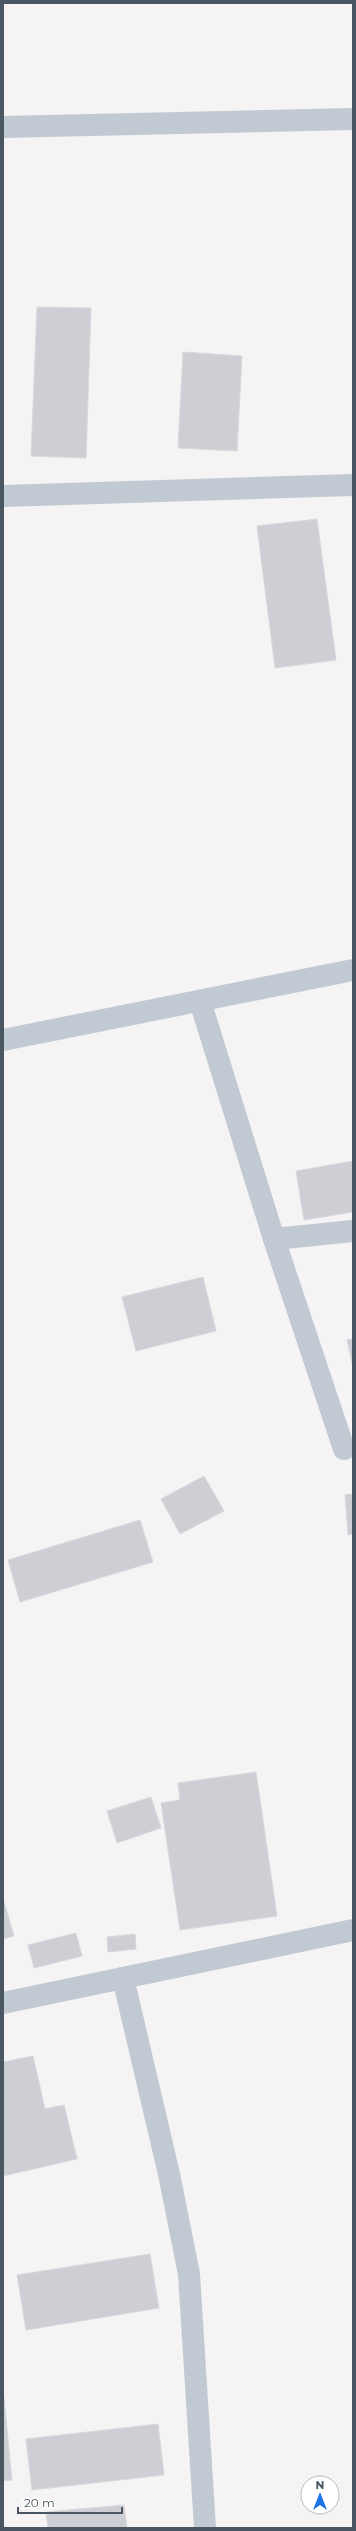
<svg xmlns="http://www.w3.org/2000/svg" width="356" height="2531" viewBox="0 0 356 2531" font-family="Montserrat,sans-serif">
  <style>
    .building { fill: #cdcfd5; stroke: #d7d9de }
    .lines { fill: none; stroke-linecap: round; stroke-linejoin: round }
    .street { stroke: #c1cad2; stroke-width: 22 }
  </style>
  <rect width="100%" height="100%" fill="#f5f3f3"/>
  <g class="building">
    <path d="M37,307L91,308L86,458L31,456Z"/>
    <path d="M183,352L242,356L237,451L178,448Z"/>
    <path d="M317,519L336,660L275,668L257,526Z"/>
    <path d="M353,1161V1212L304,1220L296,1171Z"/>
    <path d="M203,1277L216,1331L136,1351L122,1297Z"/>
    <path d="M353,1339V1367L347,1340Z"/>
    <path d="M204,1476L224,1511L180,1534L161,1499Z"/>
    <path d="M353,1494V1534L348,1535L345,1495Z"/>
    <path d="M140,1520L153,1562L20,1602L8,1560Z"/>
    <path d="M256,1772L277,1916L180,1930L161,1803L180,1800L178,1783Z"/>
    <path d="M151,1797L161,1828L117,1843L107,1811Z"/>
    <path d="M3,1898L14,1936L3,1939Z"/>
    <path d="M76,1933L82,1956L34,1968L28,1945Z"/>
    <path d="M135,1934L136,1949L108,1952L107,1937Z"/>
    <path d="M33,2056L45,2109L64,2105L77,2159L3,2176V2062Z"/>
    <path d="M150,2254L159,2308L26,2330L17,2275Z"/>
    <path d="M3,2388L12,2480L3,2481Z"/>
    <path d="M158,2424L164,2475L32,2490L26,2439Z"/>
    <path d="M124,2505L127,2528H48L46,2512Z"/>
  </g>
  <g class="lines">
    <g class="street">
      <path d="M3,127L353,119"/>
      <path d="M3,496L353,485"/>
      <path d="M200,1001L274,1239L353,1231"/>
      <path d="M3,1040L353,970"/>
      <path d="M274,1239L344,1449"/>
      <path d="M123,1978L169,2174L189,2274L205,2528"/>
      <path d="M3,2003L353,1930"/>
    </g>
  </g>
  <rect width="356" height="2531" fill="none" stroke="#4a5661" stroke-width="8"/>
  <g transform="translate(320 2495)"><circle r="19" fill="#ffffff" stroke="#b7bbc0"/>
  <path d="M0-3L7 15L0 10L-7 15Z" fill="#1a73e8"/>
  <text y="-6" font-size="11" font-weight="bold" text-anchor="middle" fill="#4a5661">N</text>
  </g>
  <path d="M18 2507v6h104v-6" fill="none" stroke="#4a5661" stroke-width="2"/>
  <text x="24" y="2507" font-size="12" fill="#4a5661" stroke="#ffffff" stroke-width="3" paint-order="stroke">20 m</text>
</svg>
